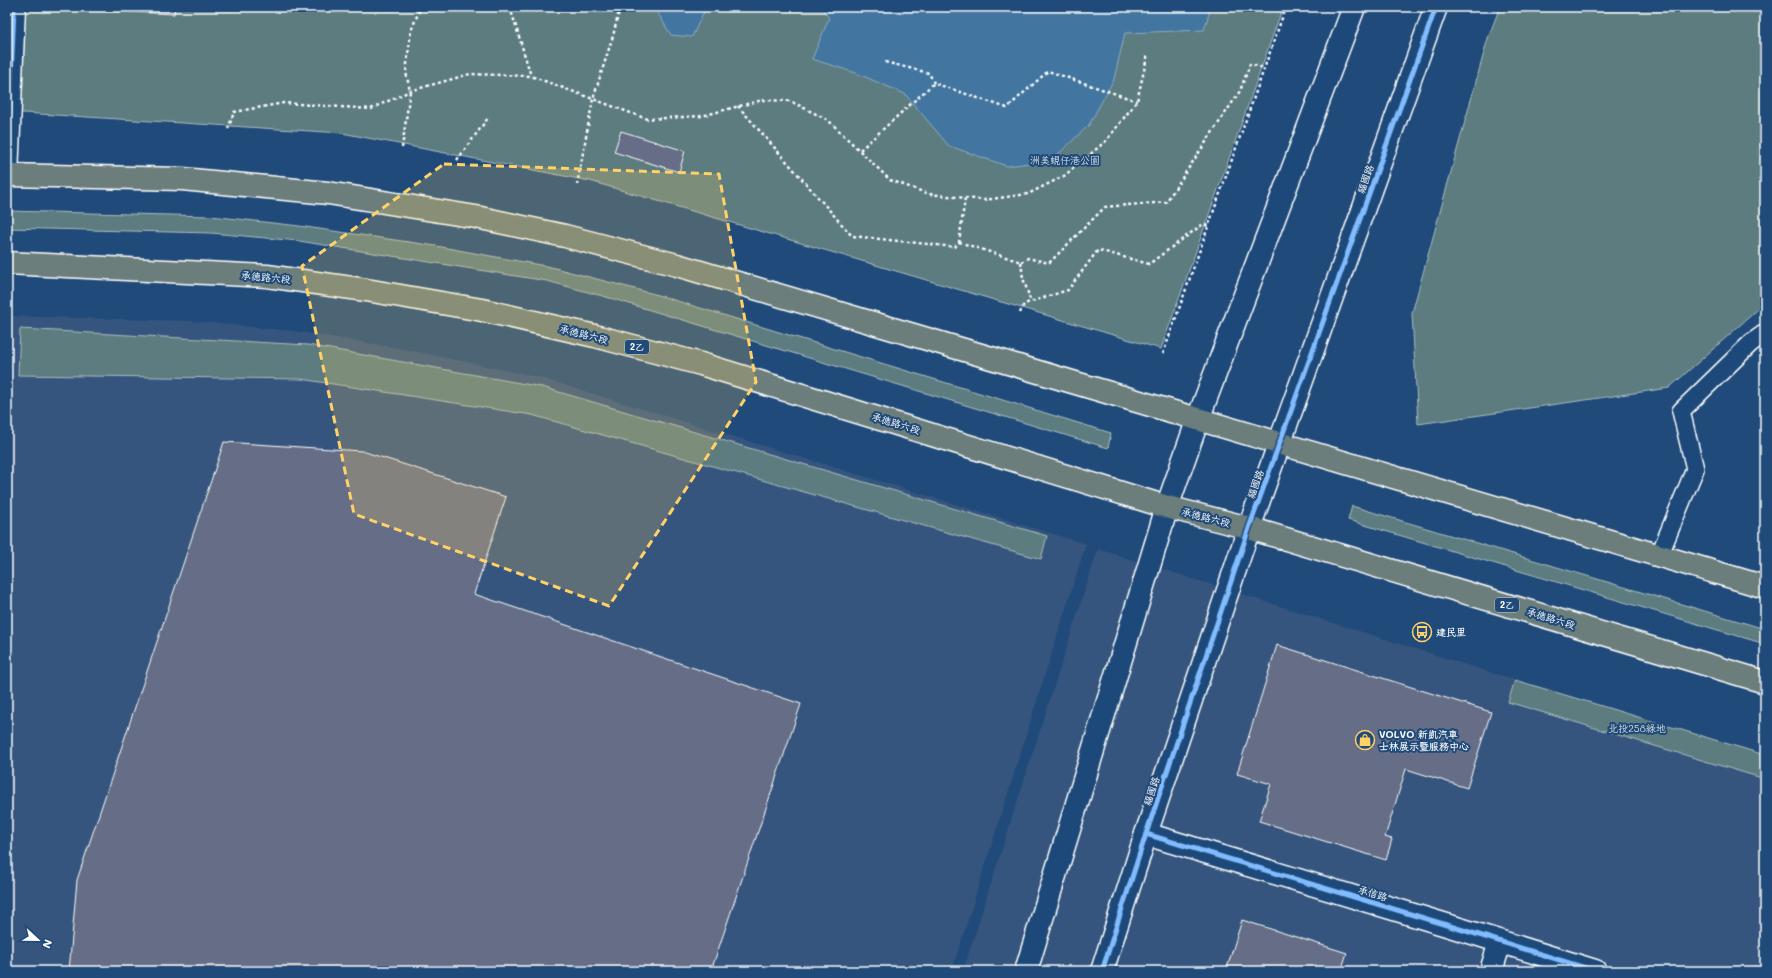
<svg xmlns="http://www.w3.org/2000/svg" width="1772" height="978" viewBox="0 0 1772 978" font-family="Mali,'LXGW WenKai TC',sans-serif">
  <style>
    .built { fill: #34557e }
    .green { fill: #5c7c80; stroke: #aebec0 }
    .water { fill: #42759f; stroke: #8eacc5 }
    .building { fill: #656e86; stroke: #fff }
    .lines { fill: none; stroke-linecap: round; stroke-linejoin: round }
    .service-casing { stroke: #fff; stroke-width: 20 }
    .minor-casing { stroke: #fff; stroke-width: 25 }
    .tertiary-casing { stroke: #fff; stroke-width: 25 }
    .primary-casing { stroke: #fff; stroke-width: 25 }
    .path { stroke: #fff; stroke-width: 2.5; stroke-dasharray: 3 3; stroke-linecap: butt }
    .service { stroke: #1f4a7a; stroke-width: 17 }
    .minor { stroke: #1f4a7a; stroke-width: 22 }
    .tertiary { stroke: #1f4a7a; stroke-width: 22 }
    .primary { stroke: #6c7e7c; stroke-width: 22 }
    .cycleway-casing { stroke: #1f4a7a; stroke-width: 8 }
    .cycleway { stroke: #80bcff; stroke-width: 5 }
    .marked { fill: #ffd166; fill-opacity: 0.2; stroke: #ffd166; stroke-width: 3; stroke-dasharray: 8 5; stroke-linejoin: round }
    .labels { text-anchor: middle; stroke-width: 4; stroke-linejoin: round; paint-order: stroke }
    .shield { fill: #1f4a7a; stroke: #bcc9d7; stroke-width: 1 }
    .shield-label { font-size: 9px; font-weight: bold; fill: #fff }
    .park-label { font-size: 10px; fill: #d6dedf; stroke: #1f4a7a }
    .street-label { font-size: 10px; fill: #fff; stroke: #1f4a7a }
    .poi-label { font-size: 10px; font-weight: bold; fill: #fff; stroke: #1f4a7a; text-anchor: start }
  </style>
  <rect width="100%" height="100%" fill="#1f4a7a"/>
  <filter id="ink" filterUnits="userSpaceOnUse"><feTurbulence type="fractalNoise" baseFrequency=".025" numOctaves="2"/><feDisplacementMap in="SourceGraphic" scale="8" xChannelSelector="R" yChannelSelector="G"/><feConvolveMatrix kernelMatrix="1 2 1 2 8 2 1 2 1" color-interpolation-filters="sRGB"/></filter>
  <g filter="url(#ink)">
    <g class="built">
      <path d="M7,316L191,321L294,331L398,348L476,364L538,377L1086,544L952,971H7Z"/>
      <path d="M1098,549L1515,680L1765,755V971H963Z"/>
    </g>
    <g class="green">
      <path d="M7,7H1283L1161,349L590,181L342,133L7,112Z"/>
      <path d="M1500,7H1765V303L1669,388L1418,424L1412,313L1488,38Z"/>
      <path d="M7,211L211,216L299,226L436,246L551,267L654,294L1111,433L1108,448L610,298L547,281L299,241L211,233L7,228Z"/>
      <path d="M20,329L308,345L542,387L1047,536L1041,559L532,415L301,379L18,375Z"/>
      <path d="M1352,506L1765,629V644L1348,520Z"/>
      <path d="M1515,680L1765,755V779L1508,702Z"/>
    </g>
    <g class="water">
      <path d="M654,7H706L692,37L671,35Z"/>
      <path d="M821,7H1211L1204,30L1125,33L1114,79L1089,125L1052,160L1007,166L949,146L905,94L856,73L812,59L829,18Z"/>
    </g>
    <g class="building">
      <path d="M96,7H175L174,14L96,10Z"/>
      <path d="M621,131L685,151L679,172L614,152Z"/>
      <path d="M224,442L362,451L506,497L474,594L801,704L711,971H69L77,880Z"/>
      <path d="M1277,645L1491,712L1467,788L1406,769L1385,837L1392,839L1386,860L1259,821L1271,784L1237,774Z"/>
      <path d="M1242,920L1347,953L1341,971H1226Z"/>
    </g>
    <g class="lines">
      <defs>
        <path id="service" d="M1659,556L1695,469L1681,411L1751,343L1765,333"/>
        <g id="minor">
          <path d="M7,176L14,7"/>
          <path d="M1146,834L1450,926L1595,971"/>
          <path d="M1491,971L1500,942"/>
        </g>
        <g id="tertiary">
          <path d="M1026,971L1167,507L1198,419L1354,7"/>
          <path d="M1102,971L1146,834L1249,528L1436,7"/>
        </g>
        <g id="primary">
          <path d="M7,175L182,179L328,193L476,217L565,236L677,265L1765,587"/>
          <path d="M7,263L267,276L366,290L482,310L595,336L701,364L1167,507L1249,528L1765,682"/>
        </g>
      </defs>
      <use href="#service" class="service-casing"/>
      <use href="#minor" class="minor-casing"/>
      <use href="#tertiary" class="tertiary-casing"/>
      <use href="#primary" class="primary-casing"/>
      <g class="path">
        <path d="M510,7L531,76"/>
        <path d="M885,62L929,73L934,83"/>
        <path d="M738,106L852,236L955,247L959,242L965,198"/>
        <path d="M228,129L234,112L284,103L371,109L410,91L470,74L531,76L647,119L702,116L762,100L790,101L828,120L890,180L929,194L984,200L1028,194L1064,176L1106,141L1137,101L1148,53"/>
        <path d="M402,148L410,91L406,72L411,31L419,11L423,7"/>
        <path d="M860,150L934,83L1007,108L1048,71L1137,101"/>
        <path d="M457,160L488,118"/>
        <path d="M577,185L593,99L613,36L620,7"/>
        <path d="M959,242L1021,262"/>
        <path d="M1021,262L1028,258L1049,263L1105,207L1166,202L1240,91L1250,64L1264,68"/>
        <path d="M1021,262L1023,278L1031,302"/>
        <path d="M1020,313L1024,304L1068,290L1098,250L1149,264L1203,224L1208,226"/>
        <path d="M1163,354L1286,7"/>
      </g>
      <use href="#service" class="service"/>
      <use href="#minor" class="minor"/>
      <use href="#tertiary" class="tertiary"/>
      <use href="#primary" class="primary"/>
      <defs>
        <g id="cycleway">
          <path d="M7,176L14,7"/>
          <path d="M1146,834L1450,926L1595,971"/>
          <path d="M1102,971L1146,834L1249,528L1436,7"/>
        </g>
      </defs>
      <use href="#cycleway" class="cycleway-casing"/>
      <use href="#cycleway" class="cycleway"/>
    </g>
  </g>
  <path class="marked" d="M444,164L719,174L756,382L609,606L354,514L302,266Z"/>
  <defs>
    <symbol id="bus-ring" viewBox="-11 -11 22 22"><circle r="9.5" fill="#1f4a7a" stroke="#ffd166" stroke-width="1.5"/><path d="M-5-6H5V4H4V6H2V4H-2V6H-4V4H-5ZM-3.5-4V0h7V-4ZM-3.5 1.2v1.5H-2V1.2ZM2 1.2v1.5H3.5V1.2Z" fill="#ffd166"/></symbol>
    <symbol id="shop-ring" viewBox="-11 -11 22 22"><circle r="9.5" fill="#1f4a7a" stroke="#ffd166" stroke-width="1.5"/><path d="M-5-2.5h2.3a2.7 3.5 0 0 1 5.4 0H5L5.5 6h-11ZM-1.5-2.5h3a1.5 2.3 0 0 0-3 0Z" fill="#ffd166"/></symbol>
  </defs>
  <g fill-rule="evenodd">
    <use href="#bus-ring" x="1411" y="621" width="22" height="22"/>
    <use href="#shop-ring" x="1354" y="729" width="22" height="22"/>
  </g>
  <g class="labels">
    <g class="shield">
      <rect x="625" y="340" width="24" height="14" rx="3"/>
      <rect x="1495" y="598" width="24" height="14" rx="3"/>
    </g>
    <g class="shield-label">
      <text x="637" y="350">2乙</text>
      <text x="1507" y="608">2乙</text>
    </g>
    <g class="park-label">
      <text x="1065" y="164">洲美蜆仔港公園</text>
      <text x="1637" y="732">北投258綠地</text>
    </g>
    <g class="street-label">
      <text transform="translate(1365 179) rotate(-70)" y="4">福國路</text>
      <text transform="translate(266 277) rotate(5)" y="4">承德路六段</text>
      <text transform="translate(584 334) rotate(14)" y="4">承德路六段</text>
      <text transform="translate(896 423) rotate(17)" y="4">承德路六段</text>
      <text transform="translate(1255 484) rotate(-70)" y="4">福國路</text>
      <text transform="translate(1206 517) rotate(14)" y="4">承德路六段</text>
      <text transform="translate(1551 618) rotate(17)" y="4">承德路六段</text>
      <text transform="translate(1151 791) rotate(-71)" y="4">福國路</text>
      <text transform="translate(1373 893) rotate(17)" y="4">承信路</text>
    </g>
    <g class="poi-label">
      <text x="1436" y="636">建民里</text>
      <text x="1379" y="738">VOLVO 新凱汽車<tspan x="1379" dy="12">士林展示暨服務中心</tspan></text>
    </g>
  </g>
  <rect width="1772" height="978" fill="none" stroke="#1f4a7a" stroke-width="24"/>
  <rect x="12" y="12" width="1748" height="954" fill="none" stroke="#fff" stroke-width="1.5" filter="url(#ink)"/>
  <g transform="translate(38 940) rotate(112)" stroke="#1f4a7a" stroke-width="3" paint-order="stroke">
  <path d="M0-3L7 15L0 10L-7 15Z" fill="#ffffff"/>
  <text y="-6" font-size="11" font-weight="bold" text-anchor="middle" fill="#ffffff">N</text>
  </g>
</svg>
